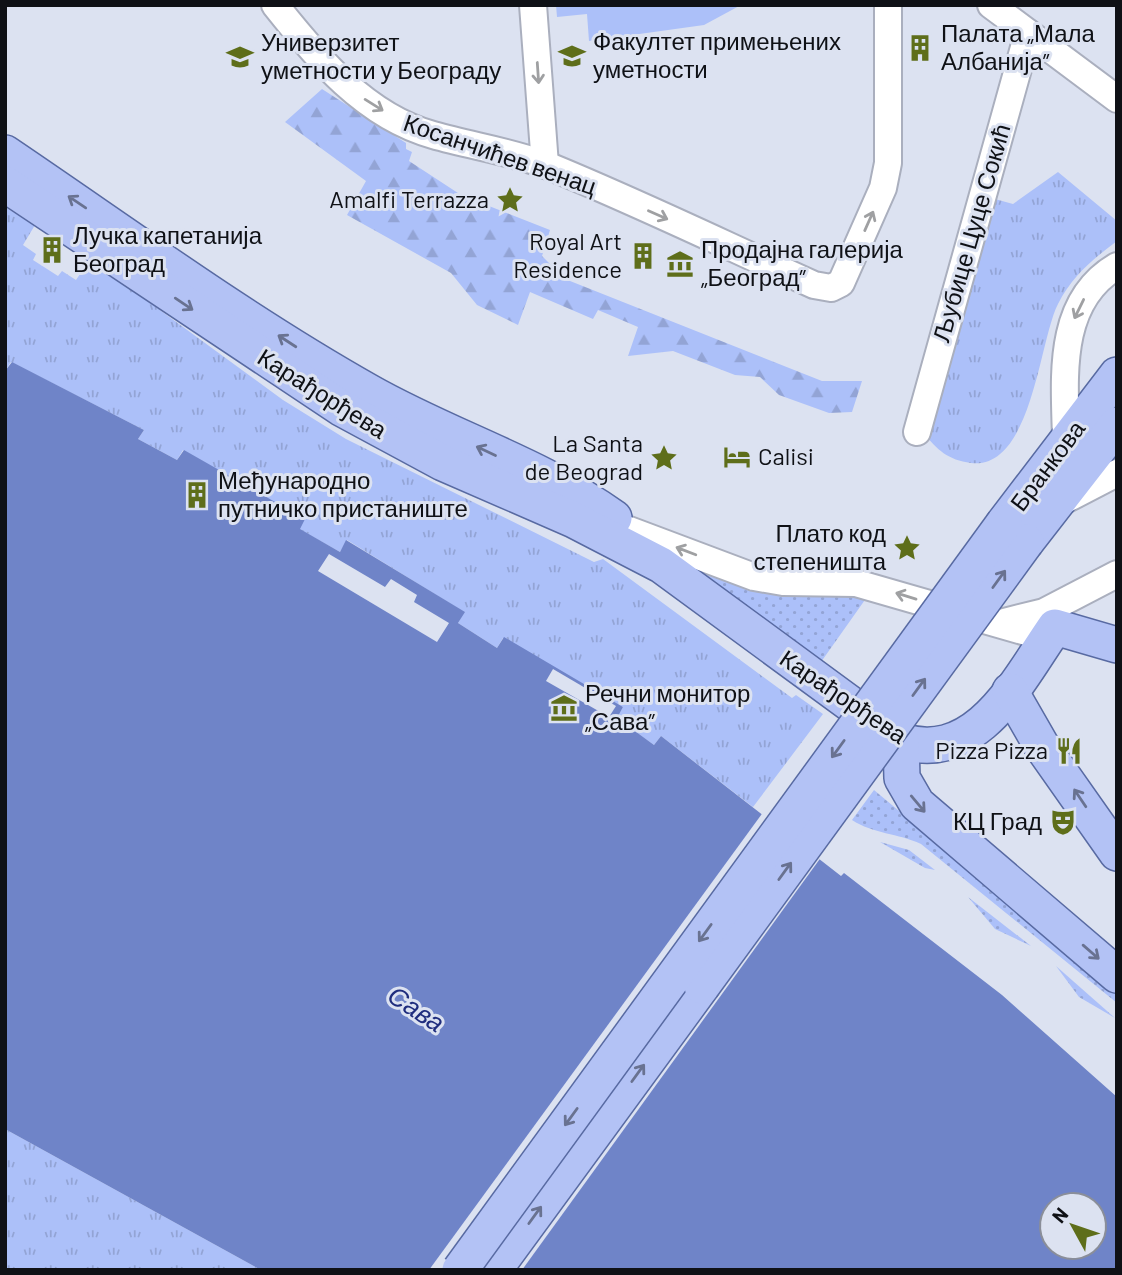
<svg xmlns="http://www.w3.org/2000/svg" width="1122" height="1275" viewBox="0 0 1122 1275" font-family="Barlow,sans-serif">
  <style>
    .grass { fill: url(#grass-dots) }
    .forest { fill: url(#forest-firs) }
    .park { fill: url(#park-tufts) }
    .garden { fill: #acc0f9 }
    .water { fill: #6f84c8; fill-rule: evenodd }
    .pier { fill: #dce2f1 }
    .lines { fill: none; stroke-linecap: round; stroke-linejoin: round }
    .minor-casing { stroke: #aaafbe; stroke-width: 30 }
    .major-casing { stroke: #586aa2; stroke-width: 38 }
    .minor { stroke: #fff; stroke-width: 26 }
    .major { stroke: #b3c2f5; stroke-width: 35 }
    .major-bridge-casing { stroke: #586aa2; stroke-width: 38; stroke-linecap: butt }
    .major-bridge { stroke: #b3c2f5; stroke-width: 35 }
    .oneway { stroke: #9fa0a2 }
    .oneway2 { stroke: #697291 }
    .labels { text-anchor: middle; stroke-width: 6; stroke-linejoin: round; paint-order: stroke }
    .poi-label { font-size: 24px; fill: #0f1116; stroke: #dce2f1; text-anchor: start }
    .street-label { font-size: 24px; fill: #0f1116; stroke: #dce2f1 }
    .water-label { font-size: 26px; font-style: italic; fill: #1f2d7e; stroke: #dce2f1 }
  </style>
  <defs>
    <pattern id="grass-dots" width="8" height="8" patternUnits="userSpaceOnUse" patternTransform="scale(1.75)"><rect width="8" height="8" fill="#acc0f9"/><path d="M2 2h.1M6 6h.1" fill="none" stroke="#93a4d5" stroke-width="1.8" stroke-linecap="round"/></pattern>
    <pattern id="forest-firs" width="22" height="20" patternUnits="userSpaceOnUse" patternTransform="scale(1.75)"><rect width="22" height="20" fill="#acc0f9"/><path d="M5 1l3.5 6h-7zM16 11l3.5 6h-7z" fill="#93a4d5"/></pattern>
    <pattern id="park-tufts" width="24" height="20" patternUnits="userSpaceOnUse" patternTransform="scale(1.75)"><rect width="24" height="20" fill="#acc0f9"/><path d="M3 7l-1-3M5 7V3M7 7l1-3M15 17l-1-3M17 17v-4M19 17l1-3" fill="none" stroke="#93a4d5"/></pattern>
  </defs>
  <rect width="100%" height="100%" fill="#dce2f1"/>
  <g class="grass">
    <path d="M684,562L773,594L867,597L821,662Z"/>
    <path d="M874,790L1117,993V1003L921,844C898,833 873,834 852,820Z"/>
    <path d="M880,842L909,850L935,870L925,868Z"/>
    <path d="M968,897L1031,946L995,929Z"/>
    <path d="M1056,966L1115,1018L1079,997Z"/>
  </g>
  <path class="forest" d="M322,89L406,143V149L412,152L409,161L461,195L550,230L542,256L565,279L822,381H862L852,412L829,413L779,395L760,377L735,375L673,351L628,356L638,327L598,310L593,319L530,292L518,325L477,305L451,273L347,215L366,181L285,122Z"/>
  <g class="park">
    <path d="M1058,172L1117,221V241C1093,259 1072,276 1058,304C1039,341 1032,470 971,463C948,460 937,450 923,432L995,199L1013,204Z"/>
    <path d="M5,207L35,225L23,245L36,254L33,260L58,276L62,271L76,280L90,259L283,400L346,439L594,562L603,559L792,698L796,695L823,714L753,807L661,736L654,745L616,718L623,707L503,638L497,648L458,623L464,612L347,540L340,552L299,529L304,519L183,450L177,460L138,439L144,430L11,362L5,371Z"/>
    <path d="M5,1129L261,1270H5Z"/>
  </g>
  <path class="garden" d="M556,5H741L704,25L589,41L587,14L557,17Z"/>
  <path class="water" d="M12,362L144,430L138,439L177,460L184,450L305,519L300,529L340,552L346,540L465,612L458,623L497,648L504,637L623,707L617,718L654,745L661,736L841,876L844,873L1002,995L1117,1097V1270H261L5,1129V371ZM1052,1205H1094V1247H1052Z"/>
  <g class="pier">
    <path d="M329,554L385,587L391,579L417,595L414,602L449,623L437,642L318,571Z"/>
    <path d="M553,669L616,706L609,717L546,681Z"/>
    <path d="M764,811L822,856L522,1270H429Z"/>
  </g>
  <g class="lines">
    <defs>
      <g id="minor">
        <path d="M275,5C317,58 365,116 433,135C471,146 509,151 546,165C637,202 725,245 814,285L831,288L841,283L883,188L888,163V5"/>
        <path d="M533,5L545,165"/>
        <path d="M991,5L1117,99"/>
        <path d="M917,432L1028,33"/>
        <path d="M1066,441C1065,381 1055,302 1117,266"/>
        <path d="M1063,501L1117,473"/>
        <path d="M629,530L754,577L783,582L856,583L1047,638"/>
        <path d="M1000,623L1044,612L1117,574"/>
      </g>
      <g id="major">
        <path d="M5,153C125,234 243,321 369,392C448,437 541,465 614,518"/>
        <path d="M5,184L341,408L443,463L574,520L661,565L901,741C978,765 1018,680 1055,627L1117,645"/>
        <path d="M1004,523L1117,375"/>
        <path d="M1026,542L1117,425"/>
        <path d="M1010,691L1041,745L1117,853"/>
        <path d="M901,741L902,778L917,804L1117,975"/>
        <path d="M494,1270L702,986"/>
      </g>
    </defs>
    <use href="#minor" class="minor-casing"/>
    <use href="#major" class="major-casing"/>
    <use href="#minor" class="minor"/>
    <use href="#major" class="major"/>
    <defs>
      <g id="major-bridge">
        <path d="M702,986L1026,542"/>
        <path d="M460,1270L1004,523"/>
      </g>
    </defs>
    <use href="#major-bridge" class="major-bridge-casing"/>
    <use href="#major-bridge" class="major-bridge"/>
  </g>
  <defs><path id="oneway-shaft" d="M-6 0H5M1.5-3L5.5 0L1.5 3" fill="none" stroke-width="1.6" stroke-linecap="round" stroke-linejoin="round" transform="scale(1.75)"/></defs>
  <g class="oneway">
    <use href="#oneway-shaft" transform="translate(538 73) rotate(86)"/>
    <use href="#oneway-shaft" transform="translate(374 105) rotate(32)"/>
    <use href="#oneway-shaft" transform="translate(658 215) rotate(24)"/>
    <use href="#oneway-shaft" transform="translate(869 221) rotate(-66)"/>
    <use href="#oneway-shaft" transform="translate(1079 309) rotate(116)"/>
    <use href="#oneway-shaft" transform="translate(686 551) rotate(-159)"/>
    <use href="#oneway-shaft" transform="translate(906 596) rotate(-163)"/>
  </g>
  <g class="oneway2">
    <use href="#oneway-shaft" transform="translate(77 202) rotate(-146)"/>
    <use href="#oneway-shaft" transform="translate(184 304) rotate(34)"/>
    <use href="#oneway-shaft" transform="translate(287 341) rotate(-147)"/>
    <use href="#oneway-shaft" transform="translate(486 451) rotate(-155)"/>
    <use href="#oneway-shaft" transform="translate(999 579) rotate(-54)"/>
    <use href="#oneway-shaft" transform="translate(919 687) rotate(-54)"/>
    <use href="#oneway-shaft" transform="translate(838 749) rotate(126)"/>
    <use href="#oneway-shaft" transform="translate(1080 798) rotate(-124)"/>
    <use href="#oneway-shaft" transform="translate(918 804) rotate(50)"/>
    <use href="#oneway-shaft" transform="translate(785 871) rotate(-54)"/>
    <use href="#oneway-shaft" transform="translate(705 933) rotate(126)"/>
    <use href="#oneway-shaft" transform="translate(1091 952) rotate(41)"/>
    <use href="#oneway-shaft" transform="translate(638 1073) rotate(-54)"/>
    <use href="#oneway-shaft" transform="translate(571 1117) rotate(126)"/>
    <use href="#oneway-shaft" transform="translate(535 1215) rotate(-54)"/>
  </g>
  <defs>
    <symbol id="building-bare" viewBox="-9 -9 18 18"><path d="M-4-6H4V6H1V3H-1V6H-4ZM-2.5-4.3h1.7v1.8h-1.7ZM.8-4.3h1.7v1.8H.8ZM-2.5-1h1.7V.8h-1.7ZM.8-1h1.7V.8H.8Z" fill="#5e6e1a" stroke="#dce2f1" stroke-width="2.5" paint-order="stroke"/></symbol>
    <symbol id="university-bare" viewBox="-9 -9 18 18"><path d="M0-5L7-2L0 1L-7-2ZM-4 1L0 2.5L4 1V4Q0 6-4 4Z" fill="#5e6e1a" stroke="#dce2f1" stroke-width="2.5" paint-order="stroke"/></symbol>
    <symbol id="sight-bare" viewBox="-9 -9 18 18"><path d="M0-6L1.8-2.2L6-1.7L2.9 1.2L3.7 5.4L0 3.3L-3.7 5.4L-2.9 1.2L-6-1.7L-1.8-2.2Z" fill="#5e6e1a" stroke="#dce2f1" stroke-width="2.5" paint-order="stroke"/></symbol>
    <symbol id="museum-bare" viewBox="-9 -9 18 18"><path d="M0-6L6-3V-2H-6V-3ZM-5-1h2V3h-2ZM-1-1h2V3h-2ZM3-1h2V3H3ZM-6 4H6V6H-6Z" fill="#5e6e1a" stroke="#dce2f1" stroke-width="2.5" paint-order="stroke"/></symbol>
    <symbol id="hotel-bare" viewBox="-9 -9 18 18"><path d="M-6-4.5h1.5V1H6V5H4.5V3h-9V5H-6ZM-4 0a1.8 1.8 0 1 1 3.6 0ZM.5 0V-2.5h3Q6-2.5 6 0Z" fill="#5e6e1a" stroke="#dce2f1" stroke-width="2.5" paint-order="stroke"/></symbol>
    <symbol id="restaurant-bare" viewBox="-9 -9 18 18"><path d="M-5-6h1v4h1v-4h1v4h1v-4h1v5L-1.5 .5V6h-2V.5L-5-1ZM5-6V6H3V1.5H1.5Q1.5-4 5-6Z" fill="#5e6e1a" stroke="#dce2f1" stroke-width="2.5" paint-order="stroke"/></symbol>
    <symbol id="theatre-bare" viewBox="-9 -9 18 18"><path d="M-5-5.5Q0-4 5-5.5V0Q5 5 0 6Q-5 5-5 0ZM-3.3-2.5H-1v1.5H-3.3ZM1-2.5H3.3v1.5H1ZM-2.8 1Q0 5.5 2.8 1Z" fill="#5e6e1a" stroke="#dce2f1" stroke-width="2.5" paint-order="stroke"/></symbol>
  </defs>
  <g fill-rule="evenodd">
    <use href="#building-bare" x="901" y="29" width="38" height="38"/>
    <use href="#university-bare" x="553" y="37" width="38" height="38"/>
    <use href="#university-bare" x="221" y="38" width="38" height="38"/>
    <use href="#sight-bare" x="491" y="181" width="38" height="38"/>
    <use href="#building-bare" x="33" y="231" width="38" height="38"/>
    <use href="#building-bare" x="624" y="237" width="38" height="38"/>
    <use href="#museum-bare" x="661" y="245" width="38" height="38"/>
    <use href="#hotel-bare" x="718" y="438" width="38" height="38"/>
    <use href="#sight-bare" x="645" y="439" width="38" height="38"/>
    <use href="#building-bare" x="178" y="476" width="38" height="38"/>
    <use href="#sight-bare" x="888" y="529" width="38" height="38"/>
    <use href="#museum-bare" x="545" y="689" width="38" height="38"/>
    <use href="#restaurant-bare" x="1050" y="732" width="38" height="38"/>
    <use href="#theatre-bare" x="1044" y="803" width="38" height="38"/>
  </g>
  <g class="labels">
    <g class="poi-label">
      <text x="941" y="42">Палата „Мала<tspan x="941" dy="28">Албанија”</tspan></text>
      <text x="593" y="50">Факултет примењених<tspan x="593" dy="28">уметности</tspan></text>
      <text x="261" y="51">Универзитет<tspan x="261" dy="28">уметности у Београду</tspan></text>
      <text x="489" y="208" text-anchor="end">Amalfi Terrazza</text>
      <text x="73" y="244">Лучка капетанија<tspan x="73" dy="28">Београд</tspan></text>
      <text x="622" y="250" text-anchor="end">Royal Art<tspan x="622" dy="28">Residence</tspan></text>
      <text x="701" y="258">Продајна галерија<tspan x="701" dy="28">„Београд”</tspan></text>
      <text x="643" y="452" text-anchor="end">La Santa<tspan x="643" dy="28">de Beograd</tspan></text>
      <text x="758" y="465">Calisi</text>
      <text x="218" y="489">Међународно<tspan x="218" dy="28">путничко пристаниште</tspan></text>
      <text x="886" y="542" text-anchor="end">Плато код<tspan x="886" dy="28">степеништа</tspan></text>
      <text x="585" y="702">Речни монитор<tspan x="585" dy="28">„Сава”</tspan></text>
      <text x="1048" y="759" text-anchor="end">Pizza Pizza</text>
      <text x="1042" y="830" text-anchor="end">КЦ Град</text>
    </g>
    <g class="street-label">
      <text transform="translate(500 155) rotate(19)" y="8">Косанчићев венац</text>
      <text transform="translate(972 233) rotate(-74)" y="8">Љубице Цуце Сокић</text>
      <text transform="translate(322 394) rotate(32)" y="8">Карађорђева</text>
      <text transform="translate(1048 466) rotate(-53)" y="8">Бранкова</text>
      <text transform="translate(843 697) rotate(34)" y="8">Карађорђева</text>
    </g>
    <g class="water-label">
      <text transform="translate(416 1009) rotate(33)" y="9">Сава</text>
    </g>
  </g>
  <rect width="1122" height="1275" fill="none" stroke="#0f1116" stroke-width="14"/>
  <g transform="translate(1073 1226) rotate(310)"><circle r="33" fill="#dce2f1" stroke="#8a8e99" stroke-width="2"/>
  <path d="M0-5L12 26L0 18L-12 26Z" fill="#5e6e1a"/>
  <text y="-10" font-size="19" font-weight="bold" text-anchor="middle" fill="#0f1116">N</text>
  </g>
</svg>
